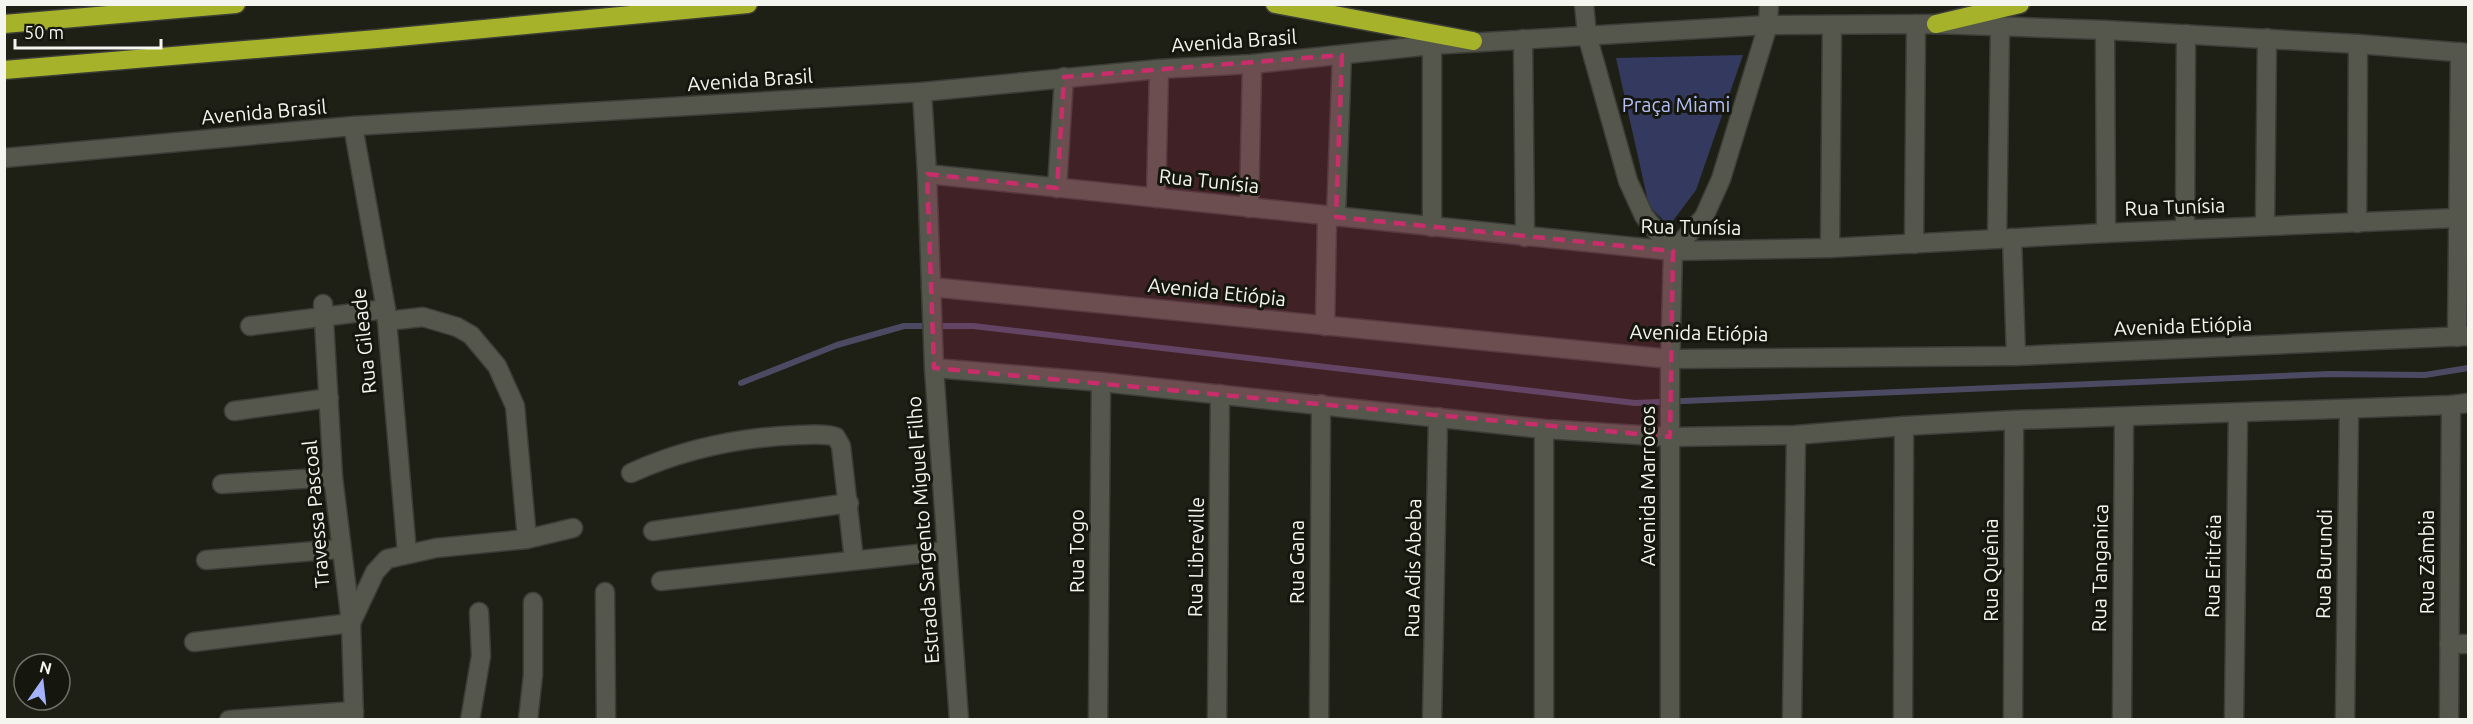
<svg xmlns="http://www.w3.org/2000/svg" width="2473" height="724" viewBox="0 0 2473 724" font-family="Ubuntu,sans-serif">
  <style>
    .green { fill: #343a5f }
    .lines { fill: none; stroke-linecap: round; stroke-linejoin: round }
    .stream { stroke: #4c4a63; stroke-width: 6 }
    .minor-casing { stroke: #3c3d37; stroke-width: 21 }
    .highway-casing { stroke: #3c3d37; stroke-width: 21 }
    .minor { stroke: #55574c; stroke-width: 18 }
    .highway { stroke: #a5b22a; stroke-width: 18 }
    .marked { fill: #c72e6a; fill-opacity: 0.2; stroke: #c72e6a; stroke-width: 4.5; stroke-dasharray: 12 8; stroke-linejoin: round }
    .labels { text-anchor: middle; stroke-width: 6; stroke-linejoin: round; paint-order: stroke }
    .street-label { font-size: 20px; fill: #f4f5ef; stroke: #15160d }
    .park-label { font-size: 20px; fill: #b3bff6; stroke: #15160d }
  </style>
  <rect width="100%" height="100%" fill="#1e2016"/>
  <path class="green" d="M1743,55L1696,190L1669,226L1649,206L1616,58Z"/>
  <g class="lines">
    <path class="stream" d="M741,383L837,345L904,326H973L1635,403L2330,374L2425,375L2468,368"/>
    <defs>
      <g id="minor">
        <path d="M1584,4L1587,35L1628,181L1644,216L1673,251"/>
        <path d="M2105,30L2106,233"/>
        <path d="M1523,39L1525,237"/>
        <path d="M1432,45V227"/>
        <path d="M922,92L927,174L934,368L959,720"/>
        <path d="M353,126L386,309L407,553"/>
        <path d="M4,158L353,126L922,92L1159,69L1252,64L1432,45L1768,25L1936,24L2105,30L2358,44L2468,53"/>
        <path d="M927,174L1673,251L1830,248L2106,233L2457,218"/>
        <path d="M1057,188L1064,77"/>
        <path d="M1156,198L1159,69"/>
        <path d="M1249,208L1252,64"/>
        <path d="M1336,217L1342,55"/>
        <path d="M2357,223L2358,44"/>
        <path d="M2265,226L2267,38"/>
        <path d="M2185,229L2186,34"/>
        <path d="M1997,238L2000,27"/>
        <path d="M2012,238L2016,356"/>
        <path d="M1914,244L1916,24"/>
        <path d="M1830,248L1832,25"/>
        <path d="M1673,251L1704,217L1721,179L1768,25L1769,4"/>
        <path d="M931,287L1670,359L2016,356L2468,336"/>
        <path d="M323,304L333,477L351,623L354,720"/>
        <path d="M387,321L423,317L457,327L471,335L497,366L515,406L527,539"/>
        <path d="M250,326L386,309"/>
        <path d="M1325,326L1327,217"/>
        <path d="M2457,337L2460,52"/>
        <path d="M934,368L1101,382L1544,429L1670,437L1796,435L1904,426L2014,420L2451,405L2468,403"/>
        <path d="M234,411L329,398"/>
        <path d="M631,473C684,449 740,437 799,435C811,435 824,433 836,437L841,446L854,560"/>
        <path d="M222,484L333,477"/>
        <path d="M653,531L849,503"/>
        <path d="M206,560L340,549"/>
        <path d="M661,581L946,551"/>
        <path d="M605,592L606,720"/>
        <path d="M194,642L351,623L375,572L387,559L436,548L527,539L573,528"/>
        <path d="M2449,644H2468"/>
        <path d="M229,720L354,711"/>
        <path d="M470,720L481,656L479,612"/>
        <path d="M528,720L533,675V602"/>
        <path d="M1098,720L1101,382"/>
        <path d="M1217,720L1220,394"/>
        <path d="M1319,720L1321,404"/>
        <path d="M1432,720L1438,417"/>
        <path d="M1544,720V429"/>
        <path d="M1670,720V373L1673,251"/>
        <path d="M1792,720L1796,435"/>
        <path d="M1903,720L1904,426"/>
        <path d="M2013,720L2014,420"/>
        <path d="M2122,720L2124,417"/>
        <path d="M2234,720L2238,413"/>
        <path d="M2345,720L2349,409"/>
        <path d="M2449,720L2451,405"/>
      </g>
      <g id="highway">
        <path d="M1275,4L1473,41"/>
        <path d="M4,24L236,4"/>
        <path d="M1936,24L2020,4"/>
        <path d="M4,70L377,39L748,4"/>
      </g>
    </defs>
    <use href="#minor" class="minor-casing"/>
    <use href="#highway" class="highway-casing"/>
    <use href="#minor" class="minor"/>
    <use href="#highway" class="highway"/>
  </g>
  <path class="marked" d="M1342,55L1336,217L1673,251L1670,437L934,368L927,174L1057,188L1064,77Z"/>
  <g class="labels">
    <g class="street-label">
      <text transform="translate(1234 41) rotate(-4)" y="7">Avenida Brasil</text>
      <text transform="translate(750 80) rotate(-4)" y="7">Avenida Brasil</text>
      <text transform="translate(264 112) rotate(-5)" y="7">Avenida Brasil</text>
      <text transform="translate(1209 181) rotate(6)" y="7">Rua Tunísia</text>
      <text transform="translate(2175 207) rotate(-2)" y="7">Rua Tunísia</text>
      <text transform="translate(1691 227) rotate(1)" y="7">Rua Tunísia</text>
      <text transform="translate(1217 292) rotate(6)" y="7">Avenida Etiópia</text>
      <text transform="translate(2183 326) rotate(-2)" y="7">Avenida Etiópia</text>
      <text transform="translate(1699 333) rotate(1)" y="7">Avenida Etiópia</text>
      <text transform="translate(364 341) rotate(-96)" y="7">Rua Gileade</text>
      <text transform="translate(1648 486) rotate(-90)" y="7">Avenida Marrocos</text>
      <text transform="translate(316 514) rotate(-95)" y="7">Travessa Pascoal</text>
      <text transform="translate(923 530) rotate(-94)" y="7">Estrada Sargento Miguel Filho</text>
      <text transform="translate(1077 551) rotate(-90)" y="7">Rua Togo</text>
      <text transform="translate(1196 557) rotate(-89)" y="7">Rua Libreville</text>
      <text transform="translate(1297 562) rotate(-90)" y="7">Rua Gana</text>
      <text transform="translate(2427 562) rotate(-90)" y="7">Rua Zâmbia</text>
      <text transform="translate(2324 564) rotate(-89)" y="7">Rua Burundi</text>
      <text transform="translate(2213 566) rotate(-89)" y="7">Rua Eritréia</text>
      <text transform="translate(1413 568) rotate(-89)" y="7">Rua Adis Abeba</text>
      <text transform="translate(2100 568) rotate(-89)" y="7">Rua Tanganica</text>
      <text transform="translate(1991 570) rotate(-90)" y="7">Rua Quênia</text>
    </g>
    <g class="park-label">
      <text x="1676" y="112">Praça Miami</text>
    </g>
  </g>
  <rect width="2473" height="724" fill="none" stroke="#f4f5ef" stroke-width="12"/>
  <g transform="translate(42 682) rotate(14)"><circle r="28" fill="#15160d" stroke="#6e6f67" stroke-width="1.5"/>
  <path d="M0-4.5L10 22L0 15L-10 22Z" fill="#a4b2fc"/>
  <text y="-9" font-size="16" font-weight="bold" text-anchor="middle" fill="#f4f5ef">N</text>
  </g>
  <path d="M15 39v9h146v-9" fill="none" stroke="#f4f5ef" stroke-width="3"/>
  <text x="24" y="39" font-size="18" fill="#f4f5ef" stroke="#15160d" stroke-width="4.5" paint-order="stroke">50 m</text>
</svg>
